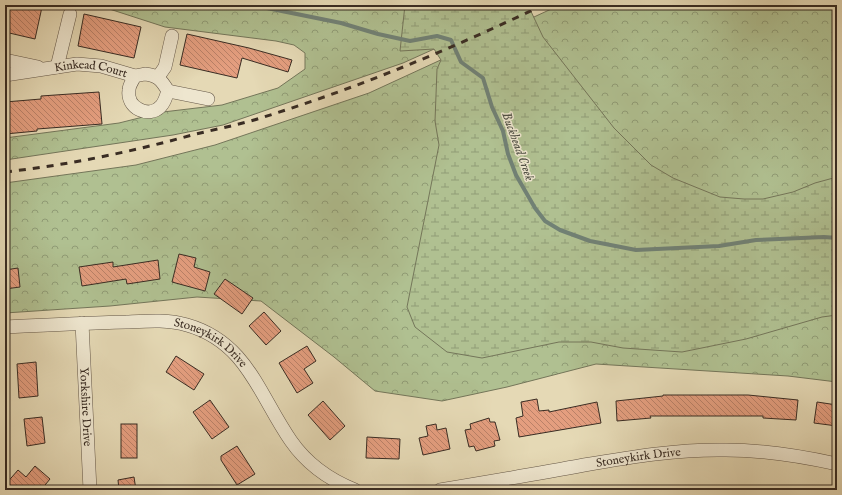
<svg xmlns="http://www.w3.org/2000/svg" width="842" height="495" viewBox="0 0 842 495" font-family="'IM FELL English',serif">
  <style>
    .forest { fill: url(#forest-crowns); stroke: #74765a }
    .wetland { fill: url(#wetland-marsh); stroke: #74765a }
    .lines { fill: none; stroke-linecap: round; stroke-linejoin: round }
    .stream { stroke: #718175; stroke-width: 4 }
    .building { fill: url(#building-back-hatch); stroke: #392c23 }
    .minor-casing { stroke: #645748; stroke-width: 14 }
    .minor { stroke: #eee6cf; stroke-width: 13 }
    .rail { stroke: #392c23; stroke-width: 3; stroke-dasharray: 7 7; stroke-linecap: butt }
    .labels { text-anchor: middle; stroke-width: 3; stroke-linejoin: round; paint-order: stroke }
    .street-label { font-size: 12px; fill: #392c23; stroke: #eee6cf }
    .water-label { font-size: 13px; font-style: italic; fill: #505045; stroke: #eee6cf }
  </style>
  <defs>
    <pattern id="forest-crowns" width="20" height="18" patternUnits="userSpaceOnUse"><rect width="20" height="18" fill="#b0c091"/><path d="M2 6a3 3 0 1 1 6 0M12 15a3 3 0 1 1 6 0" fill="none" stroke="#909c76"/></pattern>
    <pattern id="wetland-marsh" width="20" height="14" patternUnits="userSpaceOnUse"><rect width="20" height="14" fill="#b0c091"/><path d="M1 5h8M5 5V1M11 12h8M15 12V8" fill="none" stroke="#909c76"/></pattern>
    <pattern id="building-back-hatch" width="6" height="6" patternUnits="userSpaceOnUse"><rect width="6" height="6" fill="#e49e7f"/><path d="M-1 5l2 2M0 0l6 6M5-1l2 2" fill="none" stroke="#ba8168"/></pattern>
  </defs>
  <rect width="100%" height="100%" fill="#e5d9b5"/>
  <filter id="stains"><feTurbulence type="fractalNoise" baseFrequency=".005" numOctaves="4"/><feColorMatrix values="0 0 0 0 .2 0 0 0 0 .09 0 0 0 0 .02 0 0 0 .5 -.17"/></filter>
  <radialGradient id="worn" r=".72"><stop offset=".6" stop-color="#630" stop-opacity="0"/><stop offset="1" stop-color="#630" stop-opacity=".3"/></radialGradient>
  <g class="forest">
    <path d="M97,5H528L503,18L403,63L223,125L173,135L5,160V138L119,123L163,112L222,105L278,88L305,69V53L294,45L276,41L165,27Z"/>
    <path d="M560,5H837V382L788,376L596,364L507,387L442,401L375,391L334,357L261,301L197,297L110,306L5,313V183L136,165L215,145L369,93Z"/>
  </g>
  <path class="wetland" d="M405,5H528L543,37L614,128L651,165L673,178L720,197L744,199H763L793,192L815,183L837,177V315L822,317L746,339L682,352L623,348L591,342H559L482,358L447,352L415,327L407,307L439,145L435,121L437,69L441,60L434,49L400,51Z"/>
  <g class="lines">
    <path class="stream" d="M252,5L341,23L378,34L410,41L437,36L451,40L461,62L483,78L492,107L503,131L508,154L516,175L535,208L545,221L560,230L590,241L636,250L719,246L756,240L824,237L837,238"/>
  </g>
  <g class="building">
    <path d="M5,5H30L42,7L35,39L5,32Z"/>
    <path d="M84,14L141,27L134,58L78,46Z"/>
    <path d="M187,34L249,48L292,60L288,72L242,58L237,78L180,65Z"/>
    <path d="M99,92L102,124L37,129V131L5,134V102L41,99V96Z"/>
    <path d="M179,254L196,258L194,267L210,272L205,291L172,282Z"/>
    <path d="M158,260L160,279L127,284L126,279L82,286L79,267L113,262V267Z"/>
    <path d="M18,268L20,287L5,289V270Z"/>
    <path d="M225,279L253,298L242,314L214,294Z"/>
    <path d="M264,312L281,331L266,345L249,326Z"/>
    <path d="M307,346L316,361L304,369L313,383L297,393L279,363Z"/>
    <path d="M176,356L204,374L194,390L166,372Z"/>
    <path d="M36,362L38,396L19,398L17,364Z"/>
    <path d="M663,395H748L798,400L796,420L763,418V416H650L651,418L617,421L616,401L663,396Z"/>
    <path d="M537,399L539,411L549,410V412L597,402L601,423L519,437L516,418L523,416L521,402Z"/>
    <path d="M210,400L229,427L212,439L193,412Z"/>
    <path d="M323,401L345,426L330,440L308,415Z"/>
    <path d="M817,402L837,405V426L814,423Z"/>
    <path d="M42,417L45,443L27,446L24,419Z"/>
    <path d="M489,418L490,422H495L500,440L494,441L495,446L476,451L474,446L469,447L465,430L471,429L470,424Z"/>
    <rect x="121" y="424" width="16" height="34"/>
    <path d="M436,424L437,430L446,428L450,449L423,455L419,438L428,436L426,426Z"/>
    <path d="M367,437L400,439L399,459L366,458Z"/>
    <path d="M237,446L255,474L237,485L221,460V456Z"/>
    <path d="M35,466L50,479L41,490H5V485L18,470L26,477Z"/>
    <path d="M134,477L136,490H119L118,480Z"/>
  </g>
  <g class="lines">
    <defs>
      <g id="minor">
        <path d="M5,60L38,67"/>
        <path d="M57,67L70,14"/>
        <path d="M145,74C158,75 162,81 168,91C166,96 165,102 161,106C149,119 126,108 129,90C129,85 133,80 135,76Z"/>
        <path id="s1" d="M5,75L77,64L101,66L135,76"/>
        <path d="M158,77L165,67L172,36"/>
        <path d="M168,91L208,99"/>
        <path id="s2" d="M82,323L90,490"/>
        <path id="s3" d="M5,327C45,325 86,323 126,322C146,321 168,319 187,325C247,342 259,395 291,441C307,464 330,480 355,490"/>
        <path id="s4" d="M440,490C488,482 536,474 584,465C631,457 678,449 726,450C763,450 801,456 837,464"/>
      </g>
    </defs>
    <use href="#minor" class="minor-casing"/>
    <use href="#minor" class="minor"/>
    <path class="rail" d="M5,172C68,165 131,152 192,135C212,130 233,126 254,120C353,90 449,50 543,5"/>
  </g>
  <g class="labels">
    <g class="street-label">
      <text dy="4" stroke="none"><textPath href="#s1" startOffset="87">Kinkead Court</textPath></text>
      <text dy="4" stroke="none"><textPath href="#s3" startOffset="212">Stoneykirk Drive</textPath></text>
      <text dy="4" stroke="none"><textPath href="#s2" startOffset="84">Yorkshire Drive</textPath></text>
      <text dy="4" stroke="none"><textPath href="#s4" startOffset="201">Stoneykirk Drive</textPath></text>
    </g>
    <g class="water-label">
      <text transform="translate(519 146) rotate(70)" y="5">Buckhead Creek</text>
    </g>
  </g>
  <rect width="842" height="495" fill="none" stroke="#e5d9b5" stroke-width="20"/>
  <rect x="6" y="6" width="830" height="483" fill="none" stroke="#392c23" stroke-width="2"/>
  <rect x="10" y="10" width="822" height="475" fill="none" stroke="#392c23"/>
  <rect width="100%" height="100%" filter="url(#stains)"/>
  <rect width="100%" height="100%" fill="url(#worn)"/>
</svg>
